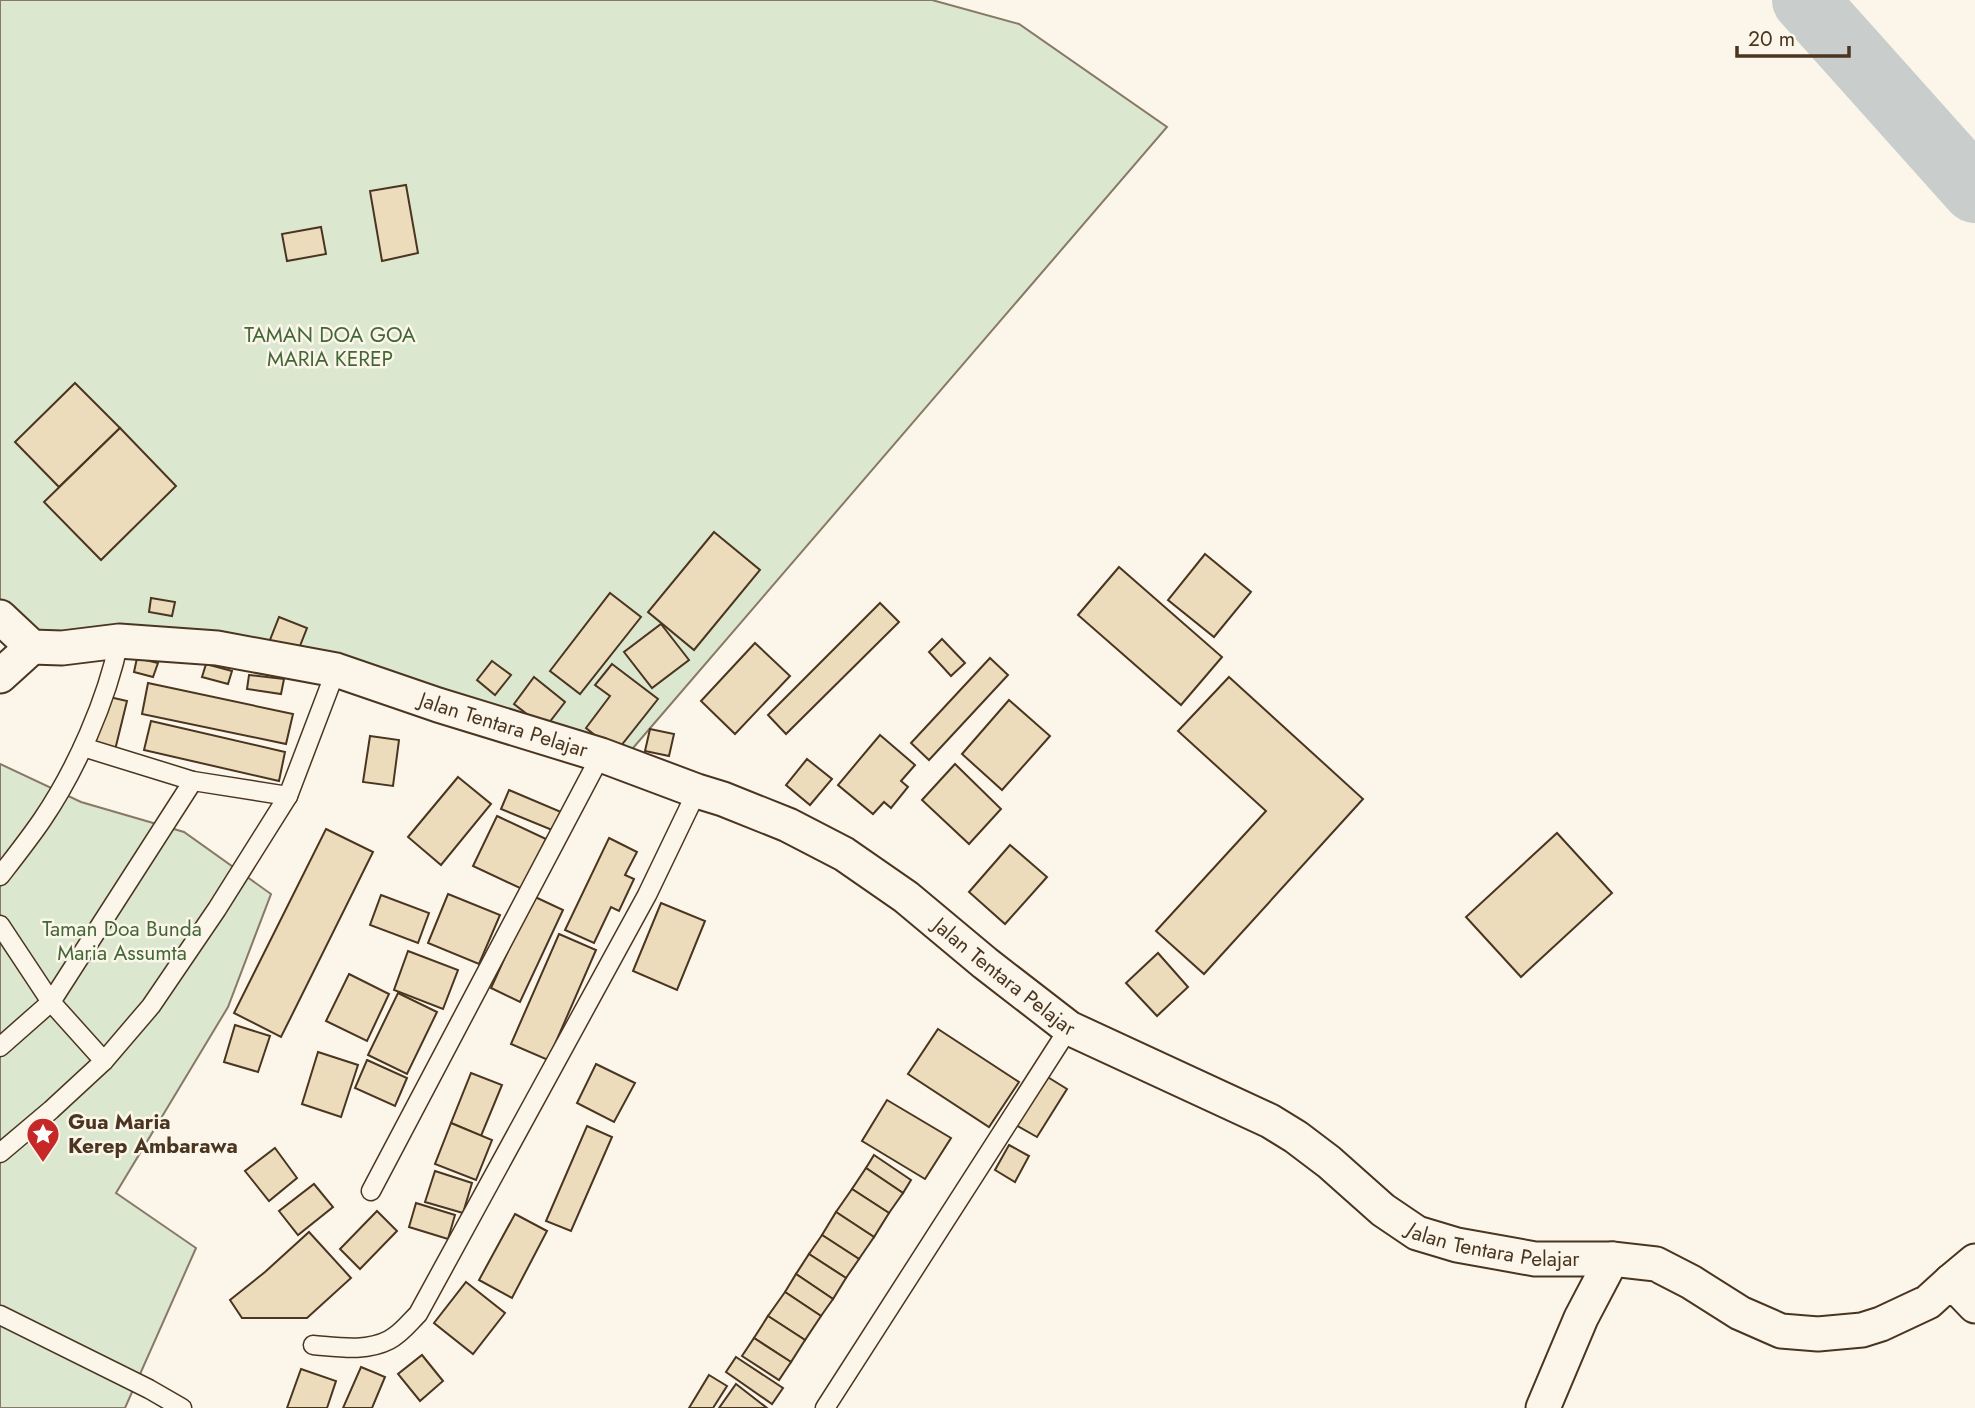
<svg xmlns="http://www.w3.org/2000/svg" width="1975" height="1408" viewBox="0 0 1975 1408" font-family="Jost,sans-serif">
  <style>
    .green { fill: #dce7d0; stroke: #887966; stroke-width: 2 }
    .lines { fill: none; stroke-linecap: round; stroke-linejoin: round }
    .river { stroke: #c9cecd; stroke-width: 66 }
    .building { fill: #ecdcbc; stroke: #4a3520; stroke-width: 2 }
    .service-casing { stroke: #4a3520; stroke-width: 21 }
    .minor-casing { stroke: #4a3520; stroke-width: 37 }
    .service { stroke: #fbf6e9; stroke-width: 18 }
    .minor { stroke: #fbf6e9; stroke-width: 33 }
    .labels { text-anchor: middle; stroke-width: 5; stroke-linejoin: round; paint-order: stroke }
    .park-label { font-size: 21px; fill: #436837; stroke: #fbf6e9 }
    .street-label { font-size: 21px; fill: #4a3520; stroke: #fbf6e9 }
    .poi-label { font-size: 21px; font-weight: bold; fill: #4a3520; stroke: #fbf6e9; text-anchor: start }
  </style>
  <rect width="100%" height="100%" fill="#fbf6e9"/>
  <g class="green">
    <path d="M0,0H932L1019,24L1167,127L621,762L346,683L0,628Z"/>
    <path d="M0,764L81,802L184,832L271,894L228,1007L116,1193L196,1248L125,1408H0Z"/>
  </g>
  <g class="lines">
    <path class="river" d="M1805,0L1975,190"/>
  </g>
  <g class="building">
    <path d="M406,185L418,253L382,261L370,191Z"/>
    <path d="M321,227L326,254L287,261L282,234Z"/>
    <path d="M75,383L120,428L59,487L15,442Z"/>
    <path d="M120,428L176,486L101,560L44,502Z"/>
    <path d="M714,532L760,570L694,650L648,612Z"/>
    <path d="M1205,554L1251,592L1214,637L1168,600Z"/>
    <path d="M1119,567L1222,657L1181,705L1078,615Z"/>
    <path d="M610,593L641,617L580,694L550,671Z"/>
    <path d="M151,598L175,602L172,616L149,612Z"/>
    <path d="M880,603L899,622L786,734L768,715Z"/>
    <path d="M279,617L307,628L296,656L268,645Z"/>
    <path d="M661,624L689,660L652,688L624,652Z"/>
    <path d="M942,639L965,663L951,676L929,652Z"/>
    <path d="M755,643L790,676L735,734L701,701Z"/>
    <path d="M137,658L158,663L153,677L134,672Z"/>
    <path d="M990,658L1008,675L929,760L911,743Z"/>
    <path d="M492,661L511,675L495,695L477,680Z"/>
    <path d="M206,664L232,671L228,684L202,677Z"/>
    <path d="M612,664L658,699L616,752L586,728L610,696L595,685Z"/>
    <path d="M249,675L284,679L281,694L247,689Z"/>
    <path d="M534,677L565,702L545,728L514,704Z"/>
    <path d="M1229,677L1363,799L1204,974L1156,931L1266,811L1178,731Z"/>
    <path d="M148,683L293,714L286,744L142,714Z"/>
    <path d="M105,696L127,701L115,750L92,744Z"/>
    <path d="M1009,700L1050,736L1002,790L962,754Z"/>
    <path d="M151,721L285,752L279,781L144,750Z"/>
    <path d="M650,729L674,734L669,756L645,751Z"/>
    <path d="M880,735L915,765L901,781L908,787L891,808L884,802L873,814L838,785Z"/>
    <path d="M370,736L399,740L393,786L363,782Z"/>
    <path d="M807,759L832,779L810,805L786,785Z"/>
    <path d="M955,764L1001,809L969,844L922,800Z"/>
    <path d="M458,777L491,804L441,865L408,837Z"/>
    <path d="M509,790L561,812L552,830L501,809Z"/>
    <path d="M497,816L546,839L522,889L473,866Z"/>
    <path d="M326,829L373,852L281,1037L234,1013Z"/>
    <path d="M1557,833L1612,893L1521,977L1466,917Z"/>
    <path d="M609,838L637,852L625,875L634,879L619,911L611,907L594,943L565,930Z"/>
    <path d="M1010,845L1047,877L1005,924L969,892Z"/>
    <path d="M448,894L500,915L479,964L428,943Z"/>
    <path d="M381,895L429,913L418,943L370,925Z"/>
    <path d="M533,896L563,910L520,1002L491,988Z"/>
    <path d="M661,903L705,921L677,990L633,971Z"/>
    <path d="M559,934L596,950L548,1060L511,1044Z"/>
    <path d="M408,951L458,970L443,1009L394,990Z"/>
    <path d="M1158,953L1188,987L1157,1016L1126,983Z"/>
    <path d="M349,974L389,994L367,1041L326,1021Z"/>
    <path d="M398,993L437,1012L407,1074L368,1055Z"/>
    <path d="M235,1025L270,1036L258,1072L224,1062Z"/>
    <path d="M938,1029L1019,1082L989,1127L908,1074Z"/>
    <path d="M318,1052L358,1065L341,1117L302,1104Z"/>
    <path d="M367,1060L407,1078L395,1106L355,1088Z"/>
    <path d="M596,1064L635,1083L614,1122L577,1103Z"/>
    <path d="M471,1073L502,1085L481,1136L451,1123Z"/>
    <path d="M1046,1076L1067,1089L1037,1137L1016,1125Z"/>
    <path d="M887,1100L951,1138L925,1179L862,1141Z"/>
    <path d="M451,1123L492,1140L476,1180L435,1164Z"/>
    <path d="M587,1126L612,1137L571,1231L546,1221Z"/>
    <path d="M1009,1145L1029,1156L1015,1182L995,1170Z"/>
    <path d="M275,1148L297,1178L269,1201L245,1171Z"/>
    <path d="M874,1155L911,1180L903,1193L866,1168Z"/>
    <path d="M866,1168L903,1193L889,1213L852,1189Z"/>
    <path d="M435,1171L472,1183L463,1213L425,1202Z"/>
    <path d="M314,1184L333,1207L298,1235L279,1211Z"/>
    <path d="M852,1189L889,1213L874,1237L836,1212Z"/>
    <path d="M416,1203L455,1215L448,1239L409,1227Z"/>
    <path d="M377,1211L397,1231L360,1269L340,1249Z"/>
    <path d="M836,1212L874,1237L859,1259L822,1235Z"/>
    <path d="M515,1214L547,1231L512,1298L479,1280Z"/>
    <path d="M309,1232L351,1278L307,1318H242L230,1300L265,1272Z"/>
    <path d="M822,1235L859,1259L846,1278L809,1254Z"/>
    <path d="M809,1254L846,1278L833,1299L796,1274Z"/>
    <path d="M796,1274L833,1299L821,1316L785,1292Z"/>
    <path d="M466,1282L505,1313L473,1354L434,1323Z"/>
    <path d="M785,1292L821,1316L805,1340L768,1316Z"/>
    <path d="M768,1316L805,1340L791,1362L754,1338Z"/>
    <path d="M754,1338L791,1362L779,1380L742,1356Z"/>
    <path d="M422,1355L443,1381L420,1401L398,1374Z"/>
    <path d="M736,1357L783,1388L772,1404L726,1372Z"/>
    <path d="M361,1367L385,1377L372,1408H343Z"/>
    <path d="M301,1369L336,1381L327,1408H287Z"/>
    <path d="M709,1375L727,1386L713,1408H689Z"/>
    <path d="M736,1384L767,1408H719Z"/>
  </g>
  <g class="lines">
    <defs>
      <g id="service">
        <path d="M193,781L288,796"/>
        <path d="M0,876C14,858 29,839 42,820C76,770 107,700 119,641"/>
        <path d="M0,925L51,1002L104,1061"/>
        <path d="M0,1047L51,1002L193,781L83,747"/>
        <path d="M0,1153L51,1110L104,1061L151,1006L217,909L288,796L336,670"/>
        <path d="M371,1191L601,755"/>
        <path d="M0,1315L149,1389L182,1408"/>
        <path d="M313,1345C338,1347 366,1352 389,1340C401,1334 409,1323 418,1314L647,895L697,791"/>
        <path d="M825,1408L1069,1028"/>
      </g>
      <g id="minor">
        <path id="s1" d="M0,617L32,647L62,648L119,641L217,648L336,670L438,705L601,755L697,791L723,799L788,825L844,854L906,897L985,963L1069,1028L1270,1121L1296,1137L1329,1162L1383,1210L1417,1233L1457,1245L1535,1259H1612L1656,1264L1691,1282L1740,1313L1781,1331L1818,1334L1862,1330L1881,1324L1928,1302L1951,1281L1975,1306"/>
        <path d="M0,676L32,647"/>
        <path d="M1951,1281L1975,1261"/>
        <path d="M1543,1408L1581,1318L1612,1259"/>
      </g>
    </defs>
    <use href="#service" class="service-casing"/>
    <use href="#minor" class="minor-casing"/>
    <use href="#service" class="service"/>
    <use href="#minor" class="minor"/>
  </g>
  <defs>
    <symbol id="sight-pin" viewBox="-11 -11 22 30"><path d="M0 17L-7.5 6A9.5 9.5 0 1 1 7.5 6Z" fill="#c62828" stroke="#fbf6e9"/><path d="M0-6L1.8-2.2L6-1.7L2.9 1.2L3.7 5.4L0 3.3L-3.7 5.4L-2.9 1.2L-6-1.7L-1.8-2.2Z" fill="#fff"/></symbol>
  </defs>
  <g fill-rule="evenodd">
    <use href="#sight-pin" x="24" y="1115" width="38" height="52"/>
  </g>
  <g class="labels">
    <g class="park-label">
      <text x="330" y="342">TAMAN DOA GOA<tspan x="330" dy="24">MARIA KEREP</tspan></text>
      <text x="122" y="936">Taman Doa Bunda<tspan x="122" dy="24">Maria Assumta</tspan></text>
    </g>
    <g class="street-label">
      <text dy="7" stroke="none"><textPath href="#s1" startOffset="527">Jalan Tentara Pelajar</textPath></text>
      <text dy="7" stroke="none"><textPath href="#s1" startOffset="1094">Jalan Tentara Pelajar</textPath></text>
      <text dy="7" stroke="none"><textPath href="#s1" startOffset="1661">Jalan Tentara Pelajar</textPath></text>
    </g>
    <g class="poi-label">
      <text x="68" y="1129">Gua Maria<tspan x="68" dy="24">Kerep Ambarawa</tspan></text>
    </g>
  </g>
  <path d="M1737 46v10h112v-10" fill="none" stroke="#4a3520" stroke-width="3.5"/>
  <text x="1748" y="46" font-size="21" fill="#4a3520" stroke="#fbf6e9" stroke-width="5" paint-order="stroke">20 m</text>
</svg>
